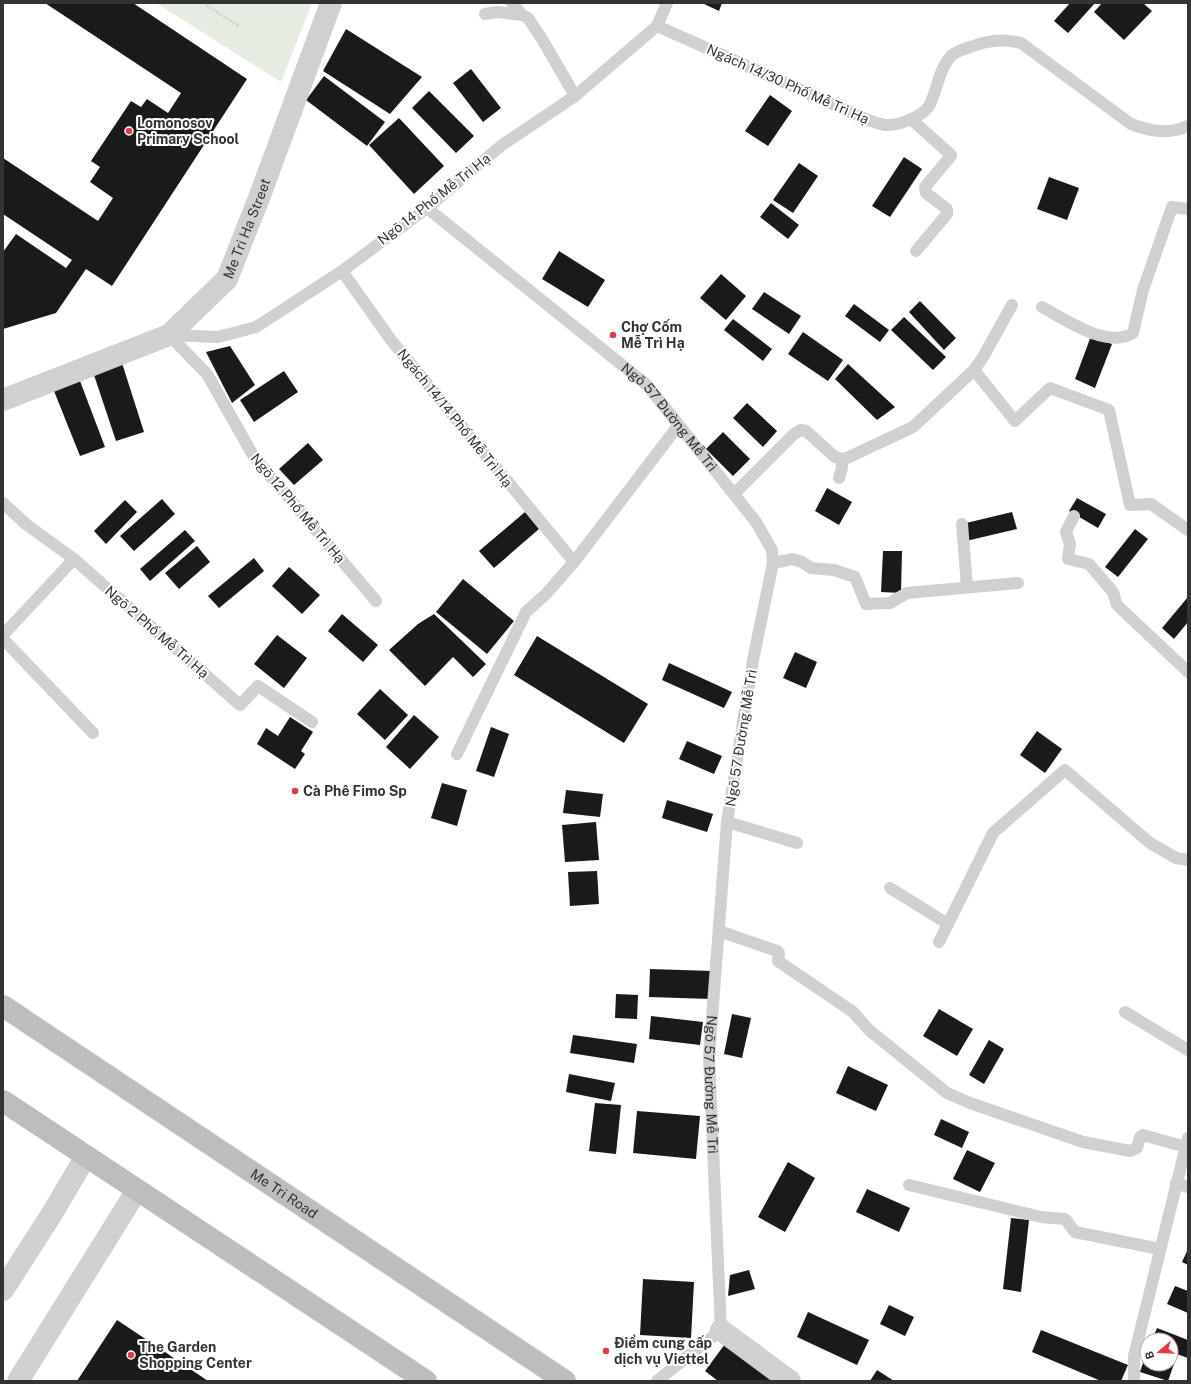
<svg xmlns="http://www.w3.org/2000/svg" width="1191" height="1384" viewBox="0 0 1191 1384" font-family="'Public Sans',sans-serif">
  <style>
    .green { fill: #e6ecdf }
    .building { fill: #1a1a1a }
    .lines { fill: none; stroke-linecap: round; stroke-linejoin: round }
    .path { stroke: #cdcdcd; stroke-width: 2.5; stroke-dasharray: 2 2; stroke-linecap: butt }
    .service { stroke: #d0d0d0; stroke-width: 12 }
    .minor { stroke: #d0d0d0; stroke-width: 22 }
    .secondary { stroke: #bdbdbd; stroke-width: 22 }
    .poi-dot { fill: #e63946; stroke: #fff; stroke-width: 1.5 }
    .labels { text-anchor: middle; stroke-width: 4; stroke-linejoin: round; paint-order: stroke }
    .street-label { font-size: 14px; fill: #333; stroke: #fff }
    .poi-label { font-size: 14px; font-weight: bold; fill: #333; stroke: #fff; text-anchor: start }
  </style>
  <rect width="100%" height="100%" fill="#fff"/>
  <path class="green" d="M156,3H312L281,82Z"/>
  <g class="building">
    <path d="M45,3H133L247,79L112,286L86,269L56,313L3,329V252L16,234L66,268L72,260L3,214V158L98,221L113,198L90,182L100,167L91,161L131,101L141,107L147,99L168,113L181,93Z"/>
    <path d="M702,3H722L719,11Z"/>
    <path d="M1070,3H1095L1068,33L1054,21Z"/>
    <path d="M1102,3H1143L1152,11L1124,40L1094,12Z"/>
    <path d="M346,29L422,77L390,114L323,71Z"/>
    <path d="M471,69L501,108L483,122L453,83Z"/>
    <path d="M324,76L385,122L367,146L306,100Z"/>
    <path d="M429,91L474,136L456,153L412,108Z"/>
    <path d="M770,95L792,111L768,146L745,131Z"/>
    <path d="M399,118L444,166L414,194L369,145Z"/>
    <path d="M904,157L922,169L890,217L872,206Z"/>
    <path d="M799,163L818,176L793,213L773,200Z"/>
    <path d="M1049,177L1079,188L1067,220L1037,209Z"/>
    <path d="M771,203L799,225L788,239L760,217Z"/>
    <path d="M559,251L605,280L588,307L542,279Z"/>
    <path d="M721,274L746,296L726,320L700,298Z"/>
    <path d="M764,292L801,316L789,334L752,309Z"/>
    <path d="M920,301L956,338L944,350L909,312Z"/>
    <path d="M854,304L889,330L880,342L845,316Z"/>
    <path d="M904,317L946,357L933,370L891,330Z"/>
    <path d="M733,319L772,349L763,361L724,330Z"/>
    <path d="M803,332L843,360L828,381L788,354Z"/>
    <path d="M1091,336L1112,344L1095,388L1075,379Z"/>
    <path d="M230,346L255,385L232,403L206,352Z"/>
    <path d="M122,363L144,432L116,441L93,372Z"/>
    <path d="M848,364L895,407L877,420L835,379Z"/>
    <path d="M284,371L298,392L254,422L240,400Z"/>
    <path d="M80,381L105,447L80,456L54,391Z"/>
    <path d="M747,403L777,431L763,447L733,418Z"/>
    <path d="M723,432L750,459L733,476L706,449Z"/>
    <path d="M308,443L323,460L294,485L279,469Z"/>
    <path d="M827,488L852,502L839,525L815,511Z"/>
    <path d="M1077,498L1106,514L1098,528L1069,511Z"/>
    <path d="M162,499L175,514L134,551L120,536Z"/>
    <path d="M125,500L137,512L106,544L94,531Z"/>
    <path d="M525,512L539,529L494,568L479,551Z"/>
    <path d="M1012,512L1017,529L966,541L962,524Z"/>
    <path d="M1135,529L1148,539L1118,577L1105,567Z"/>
    <path d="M185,530L195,541L150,581L140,569Z"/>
    <path d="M197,546L210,562L179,589L165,573Z"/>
    <path d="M883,551H902L901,593L881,592Z"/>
    <path d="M254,558L264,571L219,608L208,596Z"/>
    <path d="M289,567L320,595L302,614L272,586Z"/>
    <path d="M463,579L514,621L487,654L436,612Z"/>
    <path d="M1188,597V622L1174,639L1162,628Z"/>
    <path d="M342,614L378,645L363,662L328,631Z"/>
    <path d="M434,614L486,664L473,677L453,657L425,686L389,650L418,624Z"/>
    <path d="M277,635L307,658L284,688L254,664Z"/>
    <path d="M537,636L648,704L624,743L514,675Z"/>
    <path d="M795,652L817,662L806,688L783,678Z"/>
    <path d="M669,663L732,692L724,708L662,680Z"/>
    <path d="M380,689L408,715L385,740L357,714Z"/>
    <path d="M414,715L439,737L410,769L386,747Z"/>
    <path d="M290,717L313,732L301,751L305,754L295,769L257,744L266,728L278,736Z"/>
    <path d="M491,727L509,734L494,777L476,771Z"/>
    <path d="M1037,731L1062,749L1045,773L1020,755Z"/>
    <path d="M687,741L722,756L714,774L679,759Z"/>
    <path d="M442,783L467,790L457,826L431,818Z"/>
    <path d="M566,790L603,794L600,817L563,813Z"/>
    <path d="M667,800L713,814L707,832L662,818Z"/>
    <path d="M596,822L599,860L565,862L562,825Z"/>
    <path d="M597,871L599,904L570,906L568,872Z"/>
    <path d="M650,969L712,971L711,999L649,997Z"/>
    <path d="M616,994L638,995L637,1019L615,1018Z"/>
    <path d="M939,1009L973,1029L957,1056L923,1036Z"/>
    <path d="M732,1014L751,1018L742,1058L724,1054Z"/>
    <path d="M651,1016L703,1022L700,1045L649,1039Z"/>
    <path d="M573,1035L637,1044L634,1063L570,1053Z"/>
    <path d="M989,1040L1004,1049L984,1084L969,1075Z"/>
    <path d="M848,1066L888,1085L876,1111L836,1093Z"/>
    <path d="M569,1074L615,1083L611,1101L566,1092Z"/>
    <path d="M595,1103L621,1105L616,1154L589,1151Z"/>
    <path d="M637,1111L700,1116L696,1159L633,1153Z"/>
    <path d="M941,1119L969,1132L962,1148L934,1135Z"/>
    <path d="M967,1150L995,1163L980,1192L953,1179Z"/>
    <path d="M788,1162L815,1178L785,1232L758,1217Z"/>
    <path d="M867,1189L910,1208L899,1232L856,1212Z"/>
    <path d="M1011,1218L1029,1220L1021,1292L1003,1289Z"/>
    <path d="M1188,1249V1265L1182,1262Z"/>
    <path d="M749,1270L755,1289L728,1296L730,1275Z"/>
    <path d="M643,1279L694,1282L691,1338L640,1335Z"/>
    <path d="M1175,1286L1188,1291V1313L1167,1304Z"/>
    <path d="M889,1305L914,1317L905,1336L880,1324Z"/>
    <path d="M808,1312L869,1340L857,1365L797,1337Z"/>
    <path d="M117,1320L153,1344L208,1381H77Z"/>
    <path d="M1157,1328L1188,1340V1358L1171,1352V1340H1152Z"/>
    <path d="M1041,1330L1128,1365L1121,1381H1101L1032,1352Z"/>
    <path d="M725,1344L776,1381H718L705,1371Z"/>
    <path d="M1146,1354L1147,1355V1364H1171V1363L1174,1364L1168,1381L1140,1372Z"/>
    <path d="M877,1370L894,1381H870Z"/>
  </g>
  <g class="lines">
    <path class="path" d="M203,3L239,26"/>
    <g class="service">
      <path d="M512,3L522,15L528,18L542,39L575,96"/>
      <path d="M485,14L497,12L522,15"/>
      <path d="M657,26L868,120C873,122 880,124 885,125C898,126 922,117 929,106C938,90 938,70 951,56C957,50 968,48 976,45C991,40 1006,39 1021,43L1131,124C1150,131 1168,135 1188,126"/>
      <path d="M911,119L951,155L950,157L925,187L926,193L947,209V214L916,251"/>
      <path id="s1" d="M427,208L647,385L756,522L772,550L773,563L753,660L727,822L709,1057L721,1330L657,1381"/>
      <path d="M342,271L391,340L574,562"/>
      <path d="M1042,307C1066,320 1107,349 1133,333L1143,290L1172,207L1188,209"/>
      <path d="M169,335L218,337L256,327L342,271L427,208L502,145L575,96L657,26L667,3"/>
      <path d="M169,335L207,374L254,457L376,601"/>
      <path d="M974,370L983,357L1012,305"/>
      <path d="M839,478L842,468V459"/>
      <path d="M734,494L794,434L801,430L806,431L835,457L842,459L847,458L913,427L974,370L1015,421L1050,388L1109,410L1130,505L1151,504L1188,530"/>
      <path d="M3,503L27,525L74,559L240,705L258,686L312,722"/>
      <path d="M1074,516L1066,532L1070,544L1068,559L1089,564L1113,592L1117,605L1188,672"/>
      <path d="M962,524L967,587"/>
      <path d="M773,563L793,559L802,562L811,568L834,570L855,577L866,604L890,603L907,593L1018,583"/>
      <path d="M3,635L74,559"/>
      <path d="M3,639L93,733"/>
      <path d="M457,754L526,612L546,594L574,562L678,426"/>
      <path d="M727,822L797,843"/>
      <path d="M890,888L948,924"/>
      <path d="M719,931L777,951L779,953L778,961L853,1012L869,1030L947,1093L970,1103L1083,1142L1130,1151L1137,1148L1140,1137L1143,1135L1186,1147"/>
      <path d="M939,942L993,833L1065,770L1150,843L1176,858L1188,860"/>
      <path d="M1125,1012L1188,1050"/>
      <path d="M1176,1183L1188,1187"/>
      <path d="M909,1185L1041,1217L1065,1219L1075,1232L1160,1249"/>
      <path d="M1134,1381V1356L1188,1138"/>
    </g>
    <g class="minor">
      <path id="s2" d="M3,400L169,335L227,279L259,198L331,3"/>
      <path d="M3,1290L53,1212L86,1156"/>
      <path d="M721,1330L790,1381"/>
      <path d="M18,1381L137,1190"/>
    </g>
    <g class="secondary">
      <path id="s3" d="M3,1006L565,1381"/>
      <path d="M3,1101L426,1381"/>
    </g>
  </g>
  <g class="poi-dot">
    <circle cx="129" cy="131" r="4"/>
    <circle cx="613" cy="335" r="4"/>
    <circle cx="295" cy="791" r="4"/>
    <circle cx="606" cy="1351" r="4"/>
    <circle cx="131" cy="1355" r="4"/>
  </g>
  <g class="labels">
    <g class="street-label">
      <text transform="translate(788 84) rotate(24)" y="5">Ngách 14/30 Phố Mễ Trì Hạ</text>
      <text transform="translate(434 199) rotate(-38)" y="5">Ngõ 14 Phố Mễ Trì Hạ</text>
      <text dy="5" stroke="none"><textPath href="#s2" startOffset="313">Me Tri Ha Street</textPath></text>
      <text transform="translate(455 418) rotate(51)" y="5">Ngách 14/14 Phố Mễ Trì Hạ</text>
      <text dy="5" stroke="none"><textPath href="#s1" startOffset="321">Ngõ 57 Đường Mễ Trì</textPath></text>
      <text transform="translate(298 508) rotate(50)" y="5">Ngõ 12 Phố Mễ Trì Hạ</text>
      <text transform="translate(157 632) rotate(41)" y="5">Ngõ 2 Phố Mễ Trì Hạ</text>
      <text transform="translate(741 738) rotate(-81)" y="5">Ngõ 57 Đường Mễ Trì</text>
      <text dy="5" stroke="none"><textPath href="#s1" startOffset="1029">Ngõ 57 Đường Mễ Trì</textPath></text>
      <text dy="5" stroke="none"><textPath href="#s3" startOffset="338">Me Tri Road</textPath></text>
    </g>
    <g class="poi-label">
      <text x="137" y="128">Lomonosov<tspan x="137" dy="16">Primary School</tspan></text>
      <text x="621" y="332">Chợ Cốm<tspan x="621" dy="16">Mễ Trì Hạ</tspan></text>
      <text x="303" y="796">Cà Phê Fimo Sp</text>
      <text x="614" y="1348">Điểm cung cấp<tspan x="614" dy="16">dịch vụ Viettel</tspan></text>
      <text x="139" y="1352">The Garden<tspan x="139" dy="16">Shopping Center</tspan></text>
    </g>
  </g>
  <rect width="1191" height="1384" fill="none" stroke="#333333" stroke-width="8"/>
  <g transform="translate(1159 1352) rotate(251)"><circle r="19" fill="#ffffff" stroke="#adadad"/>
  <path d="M0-3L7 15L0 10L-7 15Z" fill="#e63946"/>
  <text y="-6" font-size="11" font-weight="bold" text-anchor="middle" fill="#333333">B</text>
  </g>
</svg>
